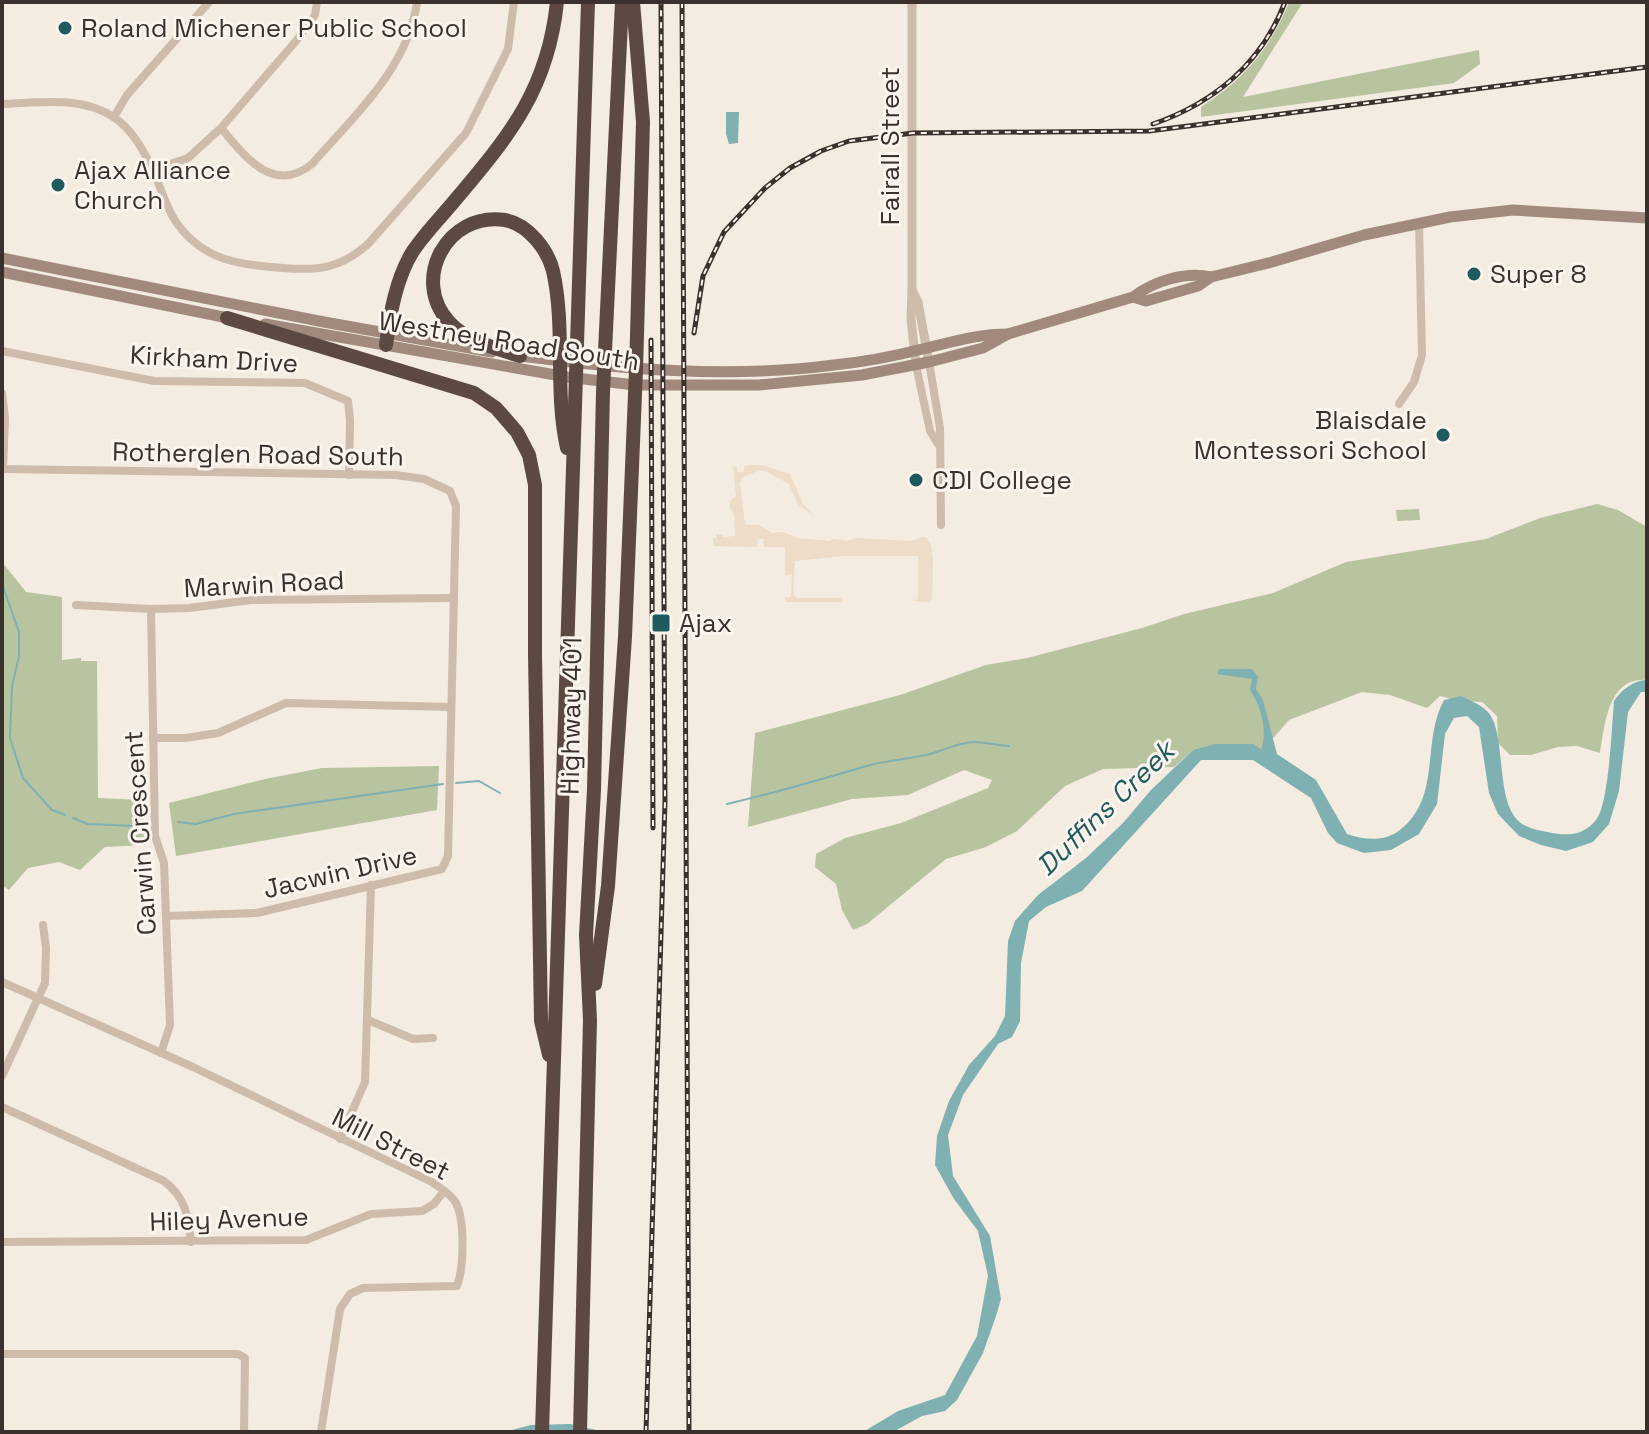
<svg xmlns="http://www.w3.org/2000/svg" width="1649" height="1434" viewBox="0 0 1649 1434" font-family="'Space Grotesk',sans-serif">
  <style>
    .green { fill: #b8c4a0 }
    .plaza { fill: #ecdcc8 }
    .water { fill: #7fb0b2 }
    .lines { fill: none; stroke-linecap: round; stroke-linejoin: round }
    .stream { stroke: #7fb0b2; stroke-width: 2 }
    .minor { stroke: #cdbbac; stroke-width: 8 }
    .tertiary { stroke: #cdbbac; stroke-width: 9 }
    .secondary { stroke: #a18a7d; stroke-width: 11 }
    .motorway { stroke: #5c4a42; stroke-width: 14 }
    .rail-casing { stroke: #3b302b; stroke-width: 5 }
    .rail { stroke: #fbf5ee; stroke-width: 2; stroke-dasharray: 6; stroke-linecap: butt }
    .poi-dot { fill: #1f5a5e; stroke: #fbf5ee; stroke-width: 3 }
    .labels { text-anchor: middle; stroke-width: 6; stroke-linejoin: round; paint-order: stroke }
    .poi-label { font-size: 26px; fill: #3b302b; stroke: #fbf5ee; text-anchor: start }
    .street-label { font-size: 26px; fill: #3b302b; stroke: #fbf5ee }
    .water-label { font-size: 28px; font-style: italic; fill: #1f5a5e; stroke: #fbf5ee }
  </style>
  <rect width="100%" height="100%" fill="#f4ebe1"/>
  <g class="green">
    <path d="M1289,2H1303L1243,97L1479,50L1480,64L1454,83L1201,117V107C1243,80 1271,48 1289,2Z"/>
    <path d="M1597,504L1618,510L1647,527V680C1608,677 1605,724 1600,753L1577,746L1558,747L1531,755H1510L1498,743L1497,716L1482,702L1459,701L1440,696L1427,708L1390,695L1362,692L1289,720L1261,752L1193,750L1174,767L1103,769L1065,786L1017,831L986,847L946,859L867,924L853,930L842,910L836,884L815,867L816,854L845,838L901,823L988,788L992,780L964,770L908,795L852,799L748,827L755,733L900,695L986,665L1027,658L1142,628L1184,614L1273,593L1346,562L1486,539L1540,518Z"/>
    <path d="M1419,509L1420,520L1397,521L1396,510Z"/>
    <path d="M2,562L26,592L62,597V660L81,658V661H97L98,798L143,800L144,845L105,847L80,870L59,862L28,868L9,890L2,885Z"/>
    <path d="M439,766L437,810L176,856L169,803L265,779L322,768Z"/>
  </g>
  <path class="plaza" d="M749,465H761L790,474L803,504L814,516L798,504L789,484L766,471L759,470L744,477L740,483L745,525H759L772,533L783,532L797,538L829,541L833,539L849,541L855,538L912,541L922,537L927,538L931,545L933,560L932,599L928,602L912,601L918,599V556H843L795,561L793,594L797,598H840L844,602H785V598L791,597L792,574L785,575V547H764L763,539H758L757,547L713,546V538H716V534H723V537L735,536L734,514L730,509V501L736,496L733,467L737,466V472H744V466Z"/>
  <g class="water">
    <path d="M726,112H739L738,143L729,144L726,134Z"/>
    <path d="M1219,669H1252L1258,677L1256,689L1263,700L1277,754L1316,780L1347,834C1365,840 1385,842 1400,830C1442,797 1421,742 1444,700L1461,696C1469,700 1480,704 1487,711C1506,730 1496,790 1514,816C1523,829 1538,830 1552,833C1569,836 1584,835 1596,820C1609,805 1612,724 1614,701C1621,690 1634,680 1647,680V692H1641L1628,712L1619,791L1609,824L1593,842L1566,851L1541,845L1519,836L1498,814L1489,793L1479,727L1467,716L1454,718L1445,734L1437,804L1419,834L1391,850L1364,853L1337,843L1328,833L1311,798L1253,760H1201L1082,891L1046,907L1029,921L1021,963L1020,1021L1012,1037L998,1044L963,1095L948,1135L953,1176L990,1236L1001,1299L996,1316L983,1353L957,1400L945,1411L922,1416L893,1432H863L898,1411L945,1395L977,1336L988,1276L978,1231L954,1199L935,1165L937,1136L949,1101L969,1065L995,1036L1005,1016L1008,941L1015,921L1038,895L1086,858L1123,823L1151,790L1193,750L1215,744H1254L1261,750C1268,731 1261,706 1250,690L1252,679L1217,674Z"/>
    <path d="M570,1424L605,1432H504L531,1425Z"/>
  </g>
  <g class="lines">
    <g class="stream">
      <path d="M2,584L19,632V656L12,686L10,738L23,778L52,810L65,815"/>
      <path d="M456,783L479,781L500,793"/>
      <path d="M727,804C775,793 822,779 870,765C889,760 910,759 930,754C944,750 958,743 972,742C984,742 997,745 1009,746"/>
      <path d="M73,818L88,824L135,826"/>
      <path d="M178,822L196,824L234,814L443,784"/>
    </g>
    <g class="minor">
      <path d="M2,104C39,103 82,95 115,118C132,130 142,148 151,166C160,184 165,206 176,222C203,261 240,265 283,268C319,271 341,268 368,244L466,133L508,49L514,2"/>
      <path d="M114,117L127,95L209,2"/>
      <path d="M221,128C245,157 274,195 312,164C354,116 408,68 417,2"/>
      <path d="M153,170L188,158L221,128L296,41L315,15L317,2"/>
      <path d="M2,351L154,381L305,383L348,401L350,420L349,475"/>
      <path d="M929,362L940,428L941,525"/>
      <path d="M916,365L930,431L938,444"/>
      <path d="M2,393L5,418L3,469"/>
      <path d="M1399,404L1414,382L1422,355L1419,222"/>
      <path d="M2,469L396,475L424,479L450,491L456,506L448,856L442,869L257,913L167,916"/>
      <path d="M76,605L151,609L189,608L251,600L454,598"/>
      <path d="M151,609L155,836L164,863L170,1025L161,1053"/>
      <path d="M153,738H185L218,733L286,703L450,707"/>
      <path d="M2,982L193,1067L432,1182C440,1188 451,1194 456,1203C465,1220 464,1268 457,1286L363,1288L350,1294L340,1309L321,1432"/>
      <path d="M368,1020L413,1039L433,1038"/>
      <path d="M2,1076L45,983L46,948L43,925"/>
      <path d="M2,1107L164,1181C186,1198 188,1215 191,1242"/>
      <path d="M340,1139L365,1082L371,885"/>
      <path d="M2,1242L306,1240L371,1214L422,1211L434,1204L444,1191"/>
      <path d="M2,1354H238L245,1358L244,1432"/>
    </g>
    <g class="tertiary">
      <path d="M912,2V290L911,319L916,365"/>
      <path d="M912,290L918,302L929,362"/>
    </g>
    <g class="secondary">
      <path d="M2,258L324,322L492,352"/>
      <path d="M2,272L233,319"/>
      <path d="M1133,297L1146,301L1198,286L1211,277L1272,262L1364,235L1450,217L1513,210L1647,218"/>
      <path d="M265,324L567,377L635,385H759L862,375L929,362L983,348L1008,334L1133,297C1154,281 1186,271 1211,277"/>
      <path d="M513,355C620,369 727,379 834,365C862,362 891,357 918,350C949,343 976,334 1008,334"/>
    </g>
    <g class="motorway">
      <path d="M227,318L474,393L496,408L517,432L529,455L535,485V654L541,1021L549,1055"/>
      <path d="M386,345C390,314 396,278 413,251C425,233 442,216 456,199C510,135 548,89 557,2"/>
      <path d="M520,356C495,348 466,341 449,322C410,279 448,211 505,220C528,224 548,250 553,271C566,329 554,390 567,448"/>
      <path d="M595,984L608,886L625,637L636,370L643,122L633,2"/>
      <path d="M542,1432L588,2"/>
      <path d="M580,1432L590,1020L586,935L594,790L603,392L622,2"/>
    </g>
    <defs>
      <g id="rail">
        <path d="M682,2L689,1432"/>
        <path d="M1153,124C1214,103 1262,63 1285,2"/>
        <path d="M694,333L703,276L724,232L765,188L790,168L821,151L849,141L913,133L1149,131L1647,67"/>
        <path d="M651,340L653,828"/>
        <path d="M646,1432L665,801L661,2"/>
      </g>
    </defs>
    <use href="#rail" class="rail-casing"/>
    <use href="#rail" class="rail"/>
  </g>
  <g class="poi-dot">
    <circle cx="65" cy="28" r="8"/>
    <circle cx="58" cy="185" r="8"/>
    <circle cx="1474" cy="274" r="8"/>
    <circle cx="1443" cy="435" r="8"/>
    <circle cx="916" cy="480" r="8"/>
    <rect x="651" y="613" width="20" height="20" rx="4"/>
  </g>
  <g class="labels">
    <g class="poi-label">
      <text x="81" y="37">Roland Michener Public School</text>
      <text x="74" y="179">Ajax Alliance<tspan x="74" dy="30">Church</tspan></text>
      <text x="1490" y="283">Super 8</text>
      <text x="1427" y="429" text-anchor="end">Blaisdale<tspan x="1427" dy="30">Montessori School</tspan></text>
      <text x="932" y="489">CDI College</text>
      <text x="679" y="632">Ajax</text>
    </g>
    <g class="street-label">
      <text transform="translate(890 146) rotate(-90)" y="9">Fairall Street</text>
      <text transform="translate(509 341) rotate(9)" y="9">Westney Road South</text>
      <text transform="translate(214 359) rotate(3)" y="9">Kirkham Drive</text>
      <text transform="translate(258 454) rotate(1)" y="9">Rotherglen Road South</text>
      <text transform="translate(264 584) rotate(-3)" y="9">Marwin Road</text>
      <text transform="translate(571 716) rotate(-89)" y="9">Highway 401</text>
      <text transform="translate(140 833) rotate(-94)" y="9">Carwin Crescent</text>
      <text transform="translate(340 872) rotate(-13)" y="9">Jacwin Drive</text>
      <text transform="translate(391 1144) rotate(27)" y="9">Mill Street</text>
      <text transform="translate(229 1219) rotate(-2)" y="9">Hiley Avenue</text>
    </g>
    <g class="water-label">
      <text transform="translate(1105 808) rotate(-44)" y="10">Duffins Creek</text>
    </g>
  </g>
  <rect width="1649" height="1434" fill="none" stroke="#3b302b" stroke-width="8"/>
</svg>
